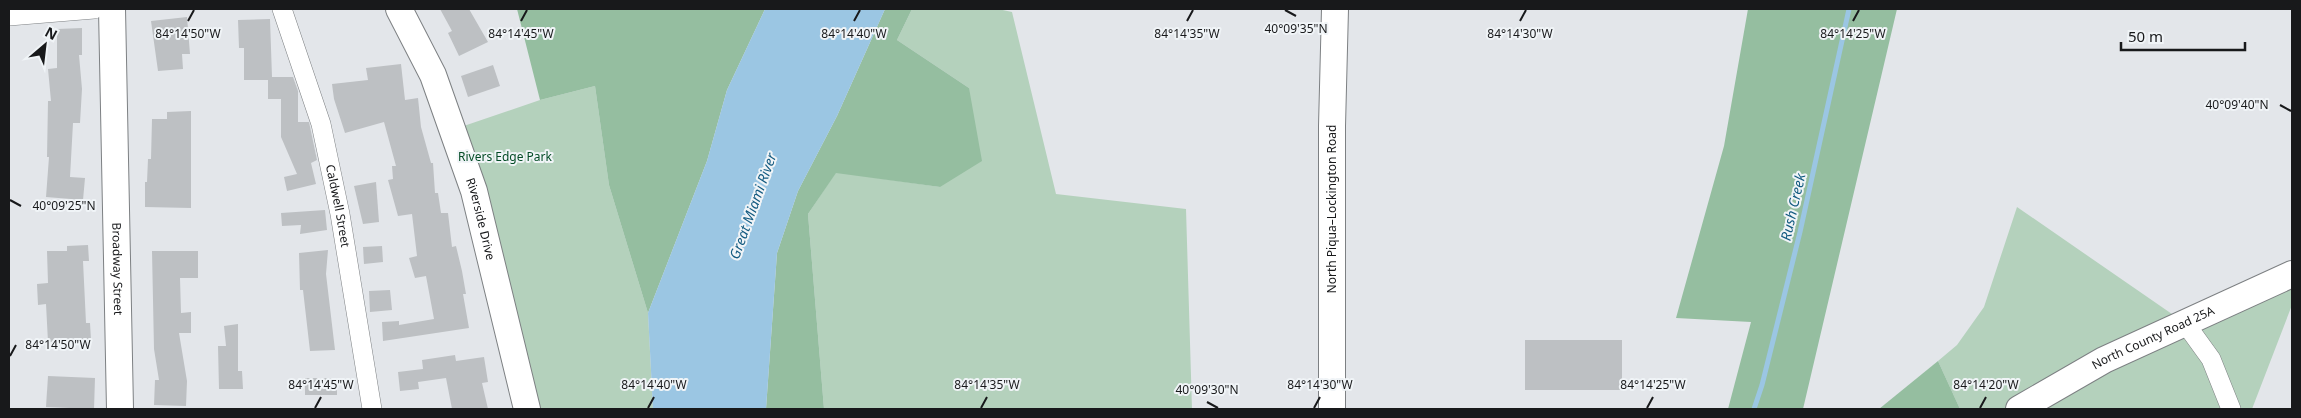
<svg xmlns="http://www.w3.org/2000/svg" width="2301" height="418" viewBox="0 0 2301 418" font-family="'Noto Sans',sans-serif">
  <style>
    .green { fill: #b4d1bc }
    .forest { fill: #95bea0 }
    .water { fill: #9bc6e3 }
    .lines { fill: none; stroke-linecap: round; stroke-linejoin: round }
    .stream { stroke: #9bc6e3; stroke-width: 5 }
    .building { fill: #bdc0c3 }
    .street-casing { stroke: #7d8083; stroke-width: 20 }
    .secondary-casing { stroke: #7d8083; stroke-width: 28 }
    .street { stroke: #fff; stroke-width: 19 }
    .secondary { stroke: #fff; stroke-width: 26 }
    .ticks { fill: none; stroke: #18191b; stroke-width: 2 }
    .labels { text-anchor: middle; stroke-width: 4; stroke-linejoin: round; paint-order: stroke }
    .park-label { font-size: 12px; fill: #044c26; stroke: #f0f4f7 }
    .street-label { font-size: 12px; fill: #18191b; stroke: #f0f4f7 }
    .water-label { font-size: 14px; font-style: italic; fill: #125a80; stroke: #f0f4f7 }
    .ticks-label { font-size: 12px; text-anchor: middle; fill: #18191b; stroke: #f0f4f7; stroke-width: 4; stroke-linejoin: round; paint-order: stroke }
  </style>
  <rect width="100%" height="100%" fill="#e3e6ea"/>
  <g class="green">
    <path d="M912,9H998L1012,12L1056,194L1186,209L1192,409H824L808,214L836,172L940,187L969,88L897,40Z"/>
    <path d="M595,86L609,185L648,313L653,409H527L452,130L540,100Z"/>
    <path d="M2017,207L2185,323L2292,274V305L2252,409H1960L1938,361L1957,345L1984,307Z"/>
  </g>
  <g class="forest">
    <path d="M517,9H765L727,90L707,161L648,313L609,185L595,86L540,100Z"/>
    <path d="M885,9H912L897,40L969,88L982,161L940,187L836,173L808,214L824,409H766L777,253L798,191L837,116Z"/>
    <path d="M1748,9H1897L1803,409H1728L1751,322L1676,318L1724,146Z"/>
    <path d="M1938,361L1960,409H1879Z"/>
  </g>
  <path class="water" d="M765,9H885L837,116L798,191L777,253L766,409H653L648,313L707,161L727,90Z"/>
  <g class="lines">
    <path class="stream" d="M1754,409L1762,385L1800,232L1849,9"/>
  </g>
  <g class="building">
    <path d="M440,9H469L488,42L459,56L448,33L452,31Z"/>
    <path d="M187,17L190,54H182L183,69L158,71L151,21Z"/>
    <path d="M270,19L272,77H293L298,91V122H309L317,160L311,163L316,184L287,191L284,177L297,174L281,137V99H268V80H244V48H239L238,20Z"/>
    <path d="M82,28V55H79L82,89L80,123H73L70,177L85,178L83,200L46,197L49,157H47L48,101H51L48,69L57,68V29Z"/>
    <path d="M401,64L405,100L418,98L421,127L431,163H433L435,193H438L441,213H448L452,247L456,246L462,271L466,294H463L469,328L383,341L382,322L399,321V325L434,319L426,276L415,278L409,258L417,256L412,214L398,216L388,180L393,179L392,166H396L384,122L345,133L334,99L332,84L368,80L366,68Z"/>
    <path d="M493,65L500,86L468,97L461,76Z"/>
    <path d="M191,111V208L145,207V182H147L148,159H151L152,119H167V112Z"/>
    <path d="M376,182L379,222L363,224L354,186Z"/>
    <path d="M325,210L327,230L300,234L301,225L282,226L281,213Z"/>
    <path d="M88,245L89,261H83L86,323H90L91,340L48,342L46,304L38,305L37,284L48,283L47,251H67V246Z"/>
    <path d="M382,246L383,262L364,264L363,247Z"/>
    <path d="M328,250L326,274L335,350L310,351L303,290H300L299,253Z"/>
    <path d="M152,251H198V278H180L181,313L191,312V333H179L187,381L186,406L154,405L155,380H159L154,349Z"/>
    <path d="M390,290L392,310L370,312L369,291Z"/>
    <path d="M238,324V371H242L243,389H219L218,346H226L224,326Z"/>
    <rect x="1525" y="340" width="97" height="50"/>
    <path d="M455,355L456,361L484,357L488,382L482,383L488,409H452L446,378L418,382L419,389L400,391L398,372L423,369L422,360Z"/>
    <path d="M48,376L95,378L94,409L46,407Z"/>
    <rect x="305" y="378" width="32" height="17"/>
  </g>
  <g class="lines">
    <defs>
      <g id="street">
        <path id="s1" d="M282,9L321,124L340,214L372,409"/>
        <path d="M9,16L94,9"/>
        <path d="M2185,323L2211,359L2231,409"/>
      </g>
      <g id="secondary">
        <path id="s2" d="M112,9L120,409"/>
        <path id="s3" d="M399,9L433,75L474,191L527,409"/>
        <path id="s4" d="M1332,409V126L1335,9"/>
        <path id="s5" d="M2019,409L2104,360L2292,274"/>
      </g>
    </defs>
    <use href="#street" class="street-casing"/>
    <use href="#secondary" class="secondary-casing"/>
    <use href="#street" class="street"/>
    <use href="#secondary" class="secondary"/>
  </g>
  <path class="ticks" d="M1285,10L1296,16M188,21L194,10M521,21L527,10M854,21L860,10M1187,21L1193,10M1520,21L1526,10M1853,21L1859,10M2280,105L2291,111M10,200L21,206M10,356L16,345M1207,402L1218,408M315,408L321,397M648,408L654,397M981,408L987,397M1314,408L1320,397M1647,408L1653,397M1980,408L1986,397"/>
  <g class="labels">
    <g class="park-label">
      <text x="505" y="161">Rivers Edge Park</text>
    </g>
    <g class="street-label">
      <text dy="4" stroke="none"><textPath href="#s1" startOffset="205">Caldwell Street</textPath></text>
      <text dy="4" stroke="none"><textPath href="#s4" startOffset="200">North Piqua–Lockington Road</textPath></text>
      <text dy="4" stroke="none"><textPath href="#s3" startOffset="226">Riverside Drive</textPath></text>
      <text dy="4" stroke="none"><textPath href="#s2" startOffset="260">Broadway Street</textPath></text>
      <text dy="4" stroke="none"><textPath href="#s5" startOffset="152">North County Road 25A</textPath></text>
    </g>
    <g class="water-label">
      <text transform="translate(753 206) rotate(-70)" y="5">Great Miami River</text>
      <text transform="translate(1793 207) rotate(-77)" y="5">Rush Creek</text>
    </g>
  </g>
  <g class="ticks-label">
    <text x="1296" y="33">40°09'35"N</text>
    <text x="188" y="38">84°14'50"W</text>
    <text x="521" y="38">84°14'45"W</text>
    <text x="854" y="38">84°14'40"W</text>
    <text x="1187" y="38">84°14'35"W</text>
    <text x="1520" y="38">84°14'30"W</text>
    <text x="1853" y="38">84°14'25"W</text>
    <text x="2237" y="109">40°09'40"N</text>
    <text x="64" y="210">40°09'25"N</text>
    <text x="58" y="349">84°14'50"W</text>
    <text x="321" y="389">84°14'45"W</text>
    <text x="654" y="389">84°14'40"W</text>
    <text x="987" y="389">84°14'35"W</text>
    <text x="1320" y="389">84°14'30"W</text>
    <text x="1653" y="389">84°14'25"W</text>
    <text x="1986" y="389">84°14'20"W</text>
    <text x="1207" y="394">40°09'30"N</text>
  </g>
  <rect width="2301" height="418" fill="none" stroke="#18191b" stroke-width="20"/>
  <g transform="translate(45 45) rotate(28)" stroke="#f0f4f7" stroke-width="4" paint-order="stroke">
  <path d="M0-4L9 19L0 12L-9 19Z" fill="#18191b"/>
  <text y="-8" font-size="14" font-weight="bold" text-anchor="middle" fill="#18191b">N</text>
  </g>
  <path d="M2121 42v8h124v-8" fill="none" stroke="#18191b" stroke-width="2.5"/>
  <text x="2128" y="42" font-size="15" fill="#18191b" stroke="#f0f4f7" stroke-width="4" paint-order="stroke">50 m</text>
</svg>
